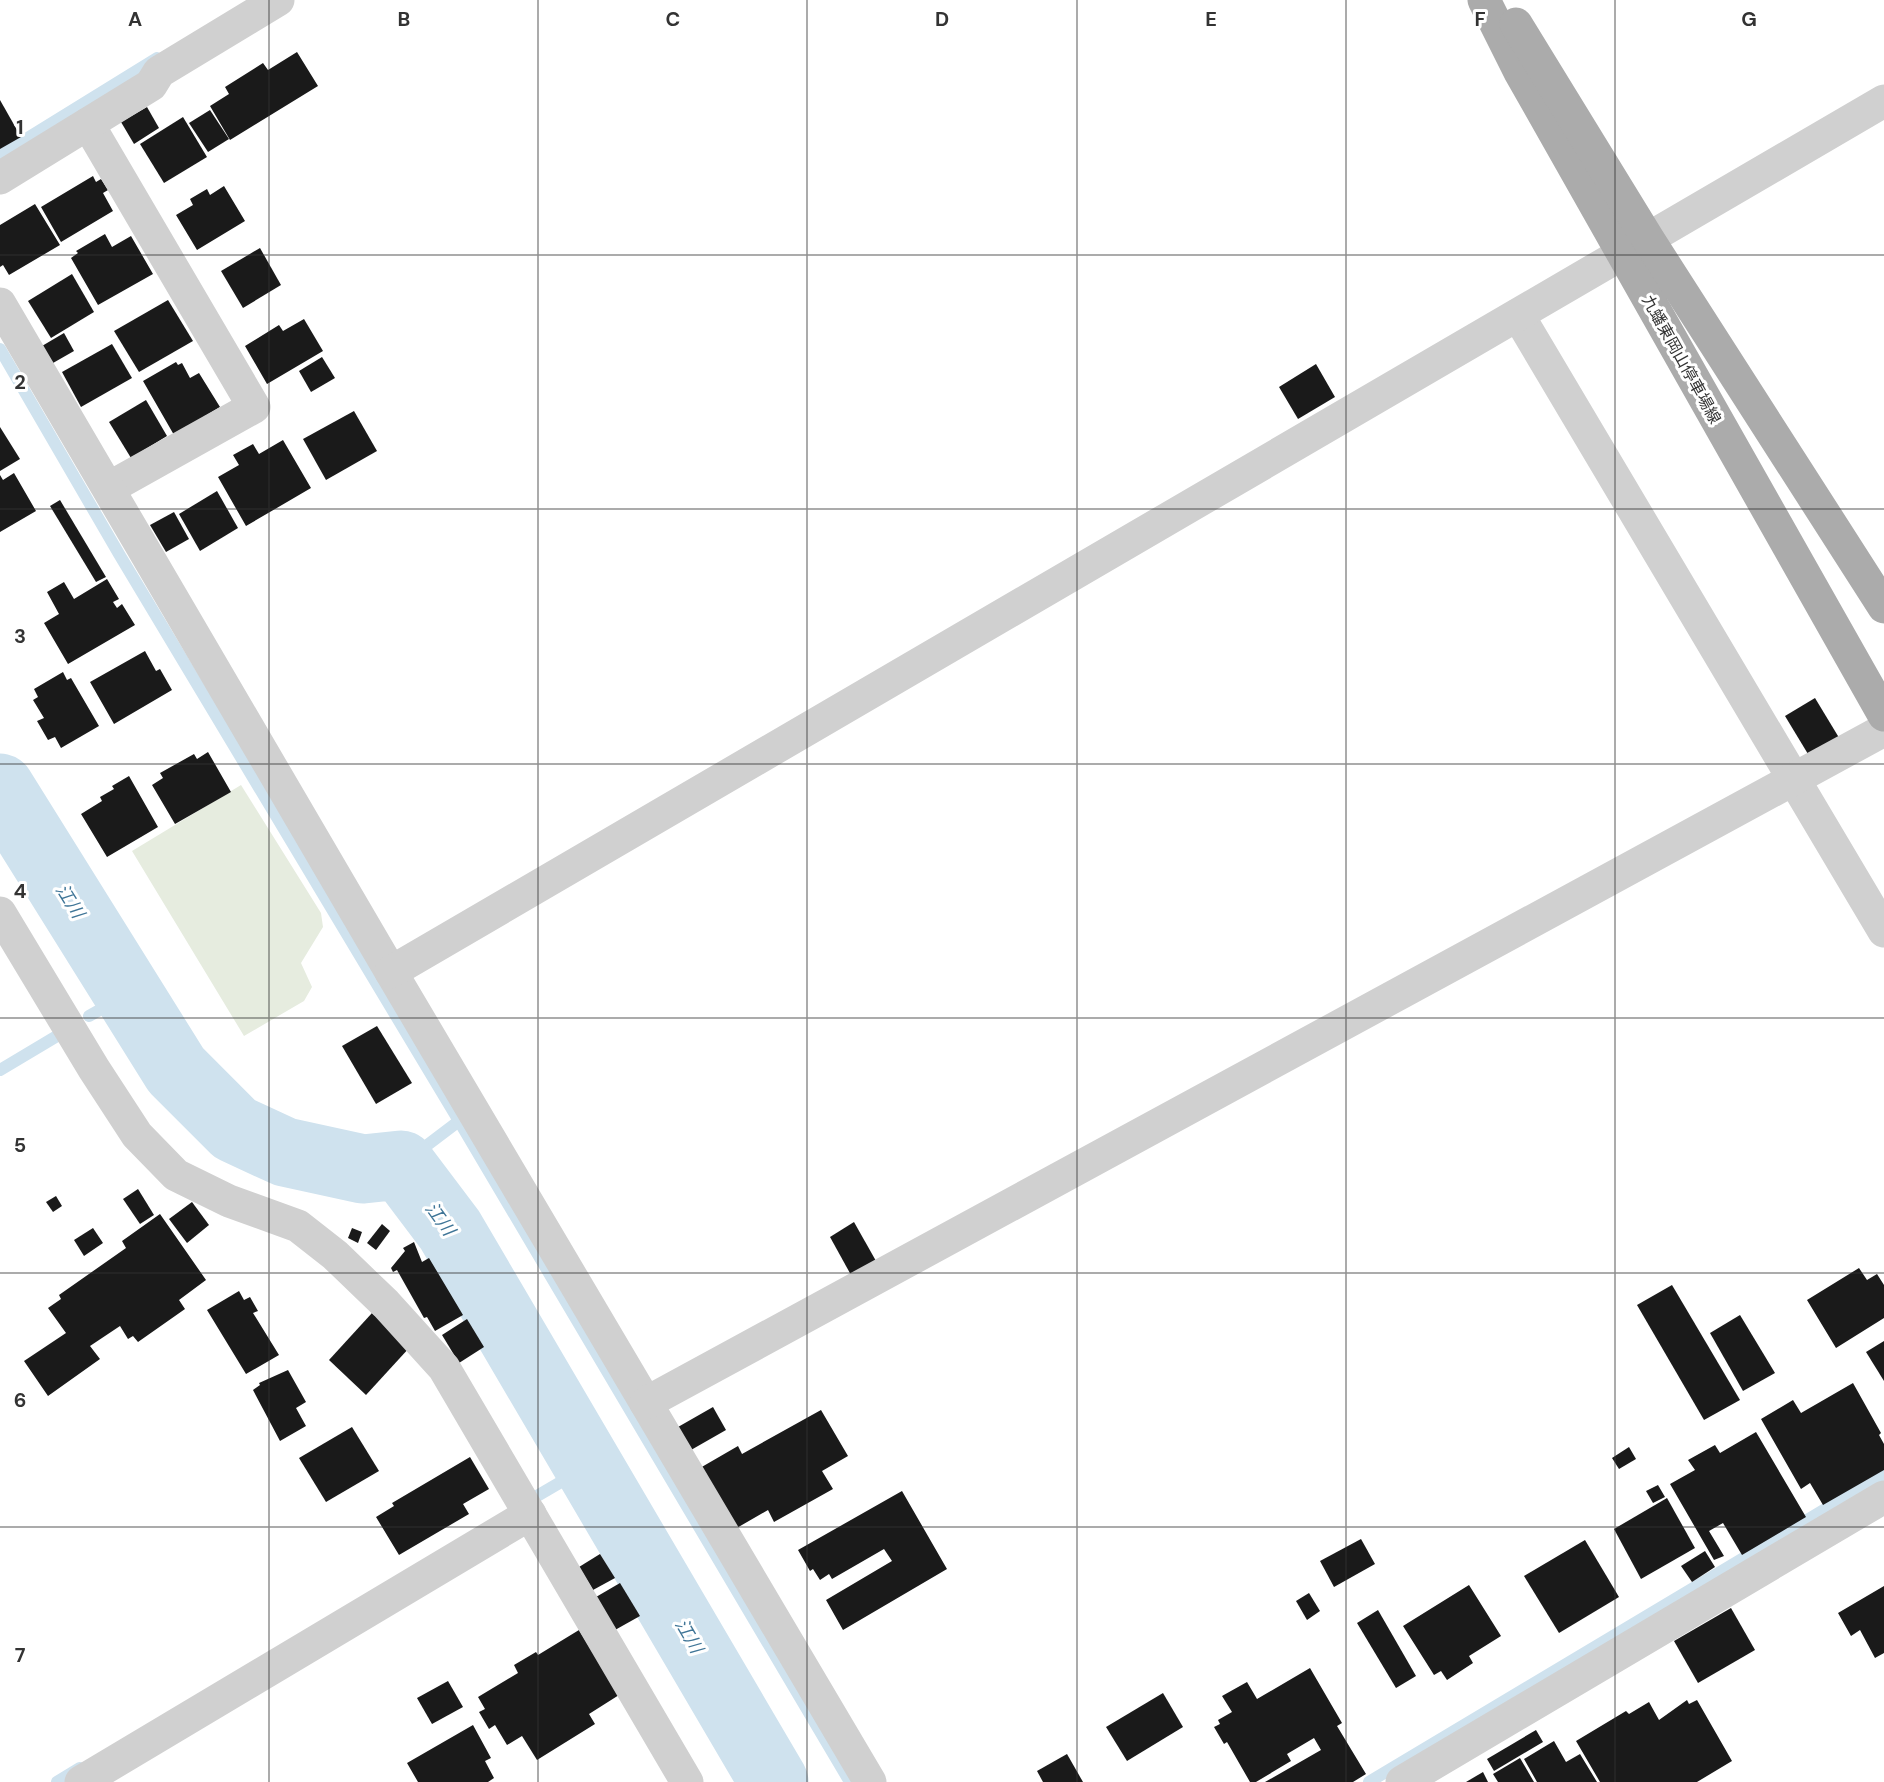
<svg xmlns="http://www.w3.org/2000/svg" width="1884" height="1782" viewBox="0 0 1884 1782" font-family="'DM Sans','Noto Sans JP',sans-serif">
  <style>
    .grass { fill: #e6ecdf }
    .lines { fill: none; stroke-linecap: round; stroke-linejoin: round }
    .stream { stroke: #cfe2ee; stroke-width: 12 }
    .river { stroke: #cfe2ee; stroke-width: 69 }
    .building { fill: #1a1a1a }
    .minor { stroke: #d0d0d0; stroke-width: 33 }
    .major { stroke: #ababab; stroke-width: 33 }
    .grid { fill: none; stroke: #333; stroke-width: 1.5; stroke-opacity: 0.55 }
    .labels { text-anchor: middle; stroke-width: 6; stroke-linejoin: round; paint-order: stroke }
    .street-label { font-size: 16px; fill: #333; stroke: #fff }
    .water-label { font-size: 18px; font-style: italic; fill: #3f7597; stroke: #fff }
    .grid-label { font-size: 20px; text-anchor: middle; font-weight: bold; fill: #333; stroke: #fff; stroke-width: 6; stroke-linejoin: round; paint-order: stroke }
  </style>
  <rect width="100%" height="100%" fill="#fff"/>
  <path class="grass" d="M241,785L321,913L323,927L301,963L312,987L304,1001L244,1036L132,851Z"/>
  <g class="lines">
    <g class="stream">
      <path d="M0,155L157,58"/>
      <path d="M0,349L119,554L459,1121L401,1165"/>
      <path d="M89,1016L128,994"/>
      <path d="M0,1070L57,1036"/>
      <path d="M459,1121L850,1782"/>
      <path d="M537,1496L590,1465"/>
      <path d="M57,1782L80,1768"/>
      <path d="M1369,1782L1884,1474"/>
    </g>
    <path class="river" d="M0,788L176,1070L235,1129L285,1152L363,1169L401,1165L450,1230L774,1782"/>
  </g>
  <g class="building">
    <path d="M297,52L318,86L230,140L210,106L229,94L225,87L263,63L268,70Z"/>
    <path d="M0,100L21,137L0,149Z"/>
    <path d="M147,107L159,128L134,144L121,122Z"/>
    <path d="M210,110L229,139L208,152L189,123Z"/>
    <path d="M183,117L207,157L164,183L140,144Z"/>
    <path d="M93,176L96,182L101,179L108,190L103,193L113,211L61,242L41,207Z"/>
    <path d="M224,186L245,221L197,250L176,215L193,205L190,199L207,189L210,195Z"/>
    <path d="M35,204L60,245L9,275L3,265L0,267V225Z"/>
    <path d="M105,234L112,247L131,236L153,274L98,305L71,258L78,253L76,251Z"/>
    <path d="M260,248L281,285L243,308L221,271Z"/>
    <path d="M72,274L94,312L51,338L28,301Z"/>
    <path d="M168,300L193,341L139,372L114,331Z"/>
    <path d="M304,319L323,351L267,384L245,346L279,325L283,331Z"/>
    <path d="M64,333L74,351L53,363L42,346Z"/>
    <path d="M112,344L132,378L81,407L62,372Z"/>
    <path d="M322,357L335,378L311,392L299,371Z"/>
    <path d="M176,362L178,365L182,363L190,378L199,373L220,407L174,435L143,381Z"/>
    <path d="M1316,364L1335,397L1298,419L1279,387Z"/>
    <path d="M146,400L167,436L131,458L109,422Z"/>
    <path d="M354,411L377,451L326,480L303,439Z"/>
    <path d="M0,427L20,459L0,471Z"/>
    <path d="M283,440L311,488L246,526L218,477L239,465L233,455L253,444L259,454Z"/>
    <path d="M14,473L36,511L0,532V475L3,480Z"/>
    <path d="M217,491L238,528L200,551L179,514Z"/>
    <path d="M60,500L106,577L96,582L50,506Z"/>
    <path d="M174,512L189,539L166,552L150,525Z"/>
    <path d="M107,579L119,599L113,602L117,608L122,604L135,625L68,664L44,623L59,614L47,592L64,582L74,599Z"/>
    <path d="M145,651L156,671L160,669L172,690L114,724L90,682Z"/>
    <path d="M63,672L67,680L71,678L99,726L61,748L55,737L48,740L37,721L44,718L33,700L38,697L34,689Z"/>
    <path d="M1815,698L1841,741L1811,759L1785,716Z"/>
    <path d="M208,752L231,792L175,824L152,785L163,778L160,773L194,754L197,759Z"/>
    <path d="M129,776L158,827L107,857L81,814L102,801L100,797L114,789L112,786Z"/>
    <path d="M377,1026L412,1083L376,1104L342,1046Z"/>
    <path d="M138,1189L154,1215L140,1224L123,1199Z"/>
    <path d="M56,1196L62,1206L53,1212L46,1202Z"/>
    <path d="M192,1202L209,1225L187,1243L169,1219Z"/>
    <path d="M160,1214L206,1280L179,1300L185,1309L138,1342L133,1336L128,1339L120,1326L90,1346L100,1359L48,1396L24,1361L66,1333L48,1308L61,1299L59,1295L126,1248L122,1241Z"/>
    <path d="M854,1222L876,1261L851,1275L830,1237Z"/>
    <path d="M382,1224L390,1231L376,1250L367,1243Z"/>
    <path d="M93,1228L103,1243L84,1256L74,1240Z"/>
    <path d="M352,1228L362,1232L358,1243L348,1238Z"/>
    <path d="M414,1242L422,1262L429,1258L463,1315L435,1331L427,1317L424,1318L397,1270L393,1272L391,1268L405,1251L403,1248Z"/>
    <path d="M1859,1268L1867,1280L1877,1274L1884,1285V1318L1836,1348L1807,1300Z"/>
    <path d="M1672,1285L1740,1400L1704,1420L1637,1305Z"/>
    <path d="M239,1291L244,1300L250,1297L258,1311L253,1313L279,1355L246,1374L207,1310Z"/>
    <path d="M372,1313L410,1347L366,1395L329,1360Z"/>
    <path d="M1740,1315L1775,1373L1743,1391L1710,1333Z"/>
    <path d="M467,1319L484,1347L459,1363L442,1335Z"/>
    <path d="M1884,1341V1381L1866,1352Z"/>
    <path d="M288,1370L306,1402L296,1408L306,1426L280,1441L253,1390L260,1385L259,1383Z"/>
    <path d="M1853,1383L1881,1433L1879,1435L1884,1444V1470L1823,1505L1810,1483L1801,1489L1761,1419L1793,1400L1801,1413Z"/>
    <path d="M713,1407L726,1430L691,1450L678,1427Z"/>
    <path d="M821,1410L848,1456L822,1471L833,1489L774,1522L768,1510L735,1529L700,1468L738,1446L742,1454Z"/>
    <path d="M352,1427L379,1471L326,1502L299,1458Z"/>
    <path d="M1756,1432L1806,1517L1742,1555L1723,1523L1709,1531L1724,1556L1714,1560L1670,1484L1695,1470L1688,1460L1715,1445L1720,1453Z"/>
    <path d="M1629,1447L1636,1459L1619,1469L1612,1458Z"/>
    <path d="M470,1457L489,1489L463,1504L469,1514L399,1555L376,1517L394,1506L392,1503Z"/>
    <path d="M1658,1485L1665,1497L1653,1503L1646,1491Z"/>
    <path d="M902,1491L947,1569L843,1630L826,1600L892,1561L884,1549L832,1579L829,1574L820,1580L813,1569L810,1571L798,1550Z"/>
    <path d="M1667,1498L1695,1548L1641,1579L1614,1529Z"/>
    <path d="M1361,1539L1375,1564L1334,1587L1320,1561Z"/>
    <path d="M1585,1540L1619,1597L1559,1633L1524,1576Z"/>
    <path d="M1705,1551L1715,1567L1692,1582L1681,1566Z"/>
    <path d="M600,1554L615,1578L593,1590L579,1567Z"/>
    <path d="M620,1583L640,1616L615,1630L596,1597Z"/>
    <path d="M1469,1585L1501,1636L1469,1656L1473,1663L1447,1680L1441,1671L1434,1675L1403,1626Z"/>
    <path d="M1884,1586V1653L1875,1658L1860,1630L1851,1636L1838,1613Z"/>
    <path d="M1309,1593L1320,1611L1307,1620L1296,1601Z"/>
    <path d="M1731,1608L1755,1650L1698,1683L1674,1641Z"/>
    <path d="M1378,1610L1416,1676L1396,1688L1357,1623Z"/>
    <path d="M579,1630L619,1695L589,1714L595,1724L537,1760L522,1736L507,1745L495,1725L489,1729L479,1712L485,1709L478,1697L518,1673L514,1665L536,1652L538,1655Z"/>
    <path d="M1310,1668L1342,1723L1337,1726L1366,1774L1353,1782H1265L1321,1750L1314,1738L1287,1754L1291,1761L1256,1782H1250L1227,1742L1224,1744L1214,1727L1220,1724L1218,1720L1232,1712L1222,1696L1247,1682L1257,1699Z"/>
    <path d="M448,1681L463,1707L432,1724L417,1698Z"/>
    <path d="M1163,1693L1183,1727L1127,1761L1106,1727Z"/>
    <path d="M1687,1700L1689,1704L1697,1700L1732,1761L1697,1782H1600L1576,1741L1626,1711L1629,1714L1649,1702L1659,1720Z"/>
    <path d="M473,1725L491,1758L485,1761L494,1778L488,1782H418L407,1763Z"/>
    <path d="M1536,1730L1543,1742L1494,1771L1487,1759Z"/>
    <path d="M1554,1741L1566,1762L1580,1754L1597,1782H1537L1524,1759Z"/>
    <path d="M1067,1754L1083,1782H1043L1037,1771Z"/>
    <path d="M1520,1758L1534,1782H1498L1493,1774Z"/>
    <path d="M1483,1772L1488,1782H1466Z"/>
  </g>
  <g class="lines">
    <g class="minor">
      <path d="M88,124L254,407L109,488"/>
      <path d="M0,178L151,85L159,72L278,0"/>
      <path d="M0,304L391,972L870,1782"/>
      <path d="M1518,315L1884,931"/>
      <path d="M0,913L94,1069L137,1135L176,1175L229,1201L298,1226L335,1255L386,1304L444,1368L687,1782"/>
      <path d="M391,972L1884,101"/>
      <path d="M646,1403L1884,730"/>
      <path d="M81,1782L530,1514"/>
      <path d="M1402,1782L1884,1497"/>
    </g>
    <g class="major">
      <path d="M1484,0L1520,72L1884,715"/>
      <path d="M1516,24L1648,239L1884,607"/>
    </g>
  </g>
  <path class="grid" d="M269,0V1782M538,0V1782M807,0V1782M1077,0V1782M1346,0V1782M1615,0V1782M0,255H1884M0,509H1884M0,764H1884M0,1018H1884M0,1273H1884M0,1527H1884"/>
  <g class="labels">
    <g class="street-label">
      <text transform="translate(1682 359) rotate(61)" y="6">九蟠東岡山停車場線</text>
    </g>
    <g class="water-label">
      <text transform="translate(70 901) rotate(58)" y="6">江川</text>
      <text transform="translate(440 1219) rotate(54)" y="6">江川</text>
      <text transform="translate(689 1636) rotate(60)" y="6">江川</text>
    </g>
  </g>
  <g class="grid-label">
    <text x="135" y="26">A</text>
    <text x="404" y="26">B</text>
    <text x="673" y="26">C</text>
    <text x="942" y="26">D</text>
    <text x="1211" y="26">E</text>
    <text x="1480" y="26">F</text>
    <text x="1749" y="26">G</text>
    <text x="20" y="134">1</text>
    <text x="20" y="389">2</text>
    <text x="20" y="643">3</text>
    <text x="20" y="898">4</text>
    <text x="20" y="1152">5</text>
    <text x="20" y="1407">6</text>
    <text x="20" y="1662">7</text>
  </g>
</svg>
